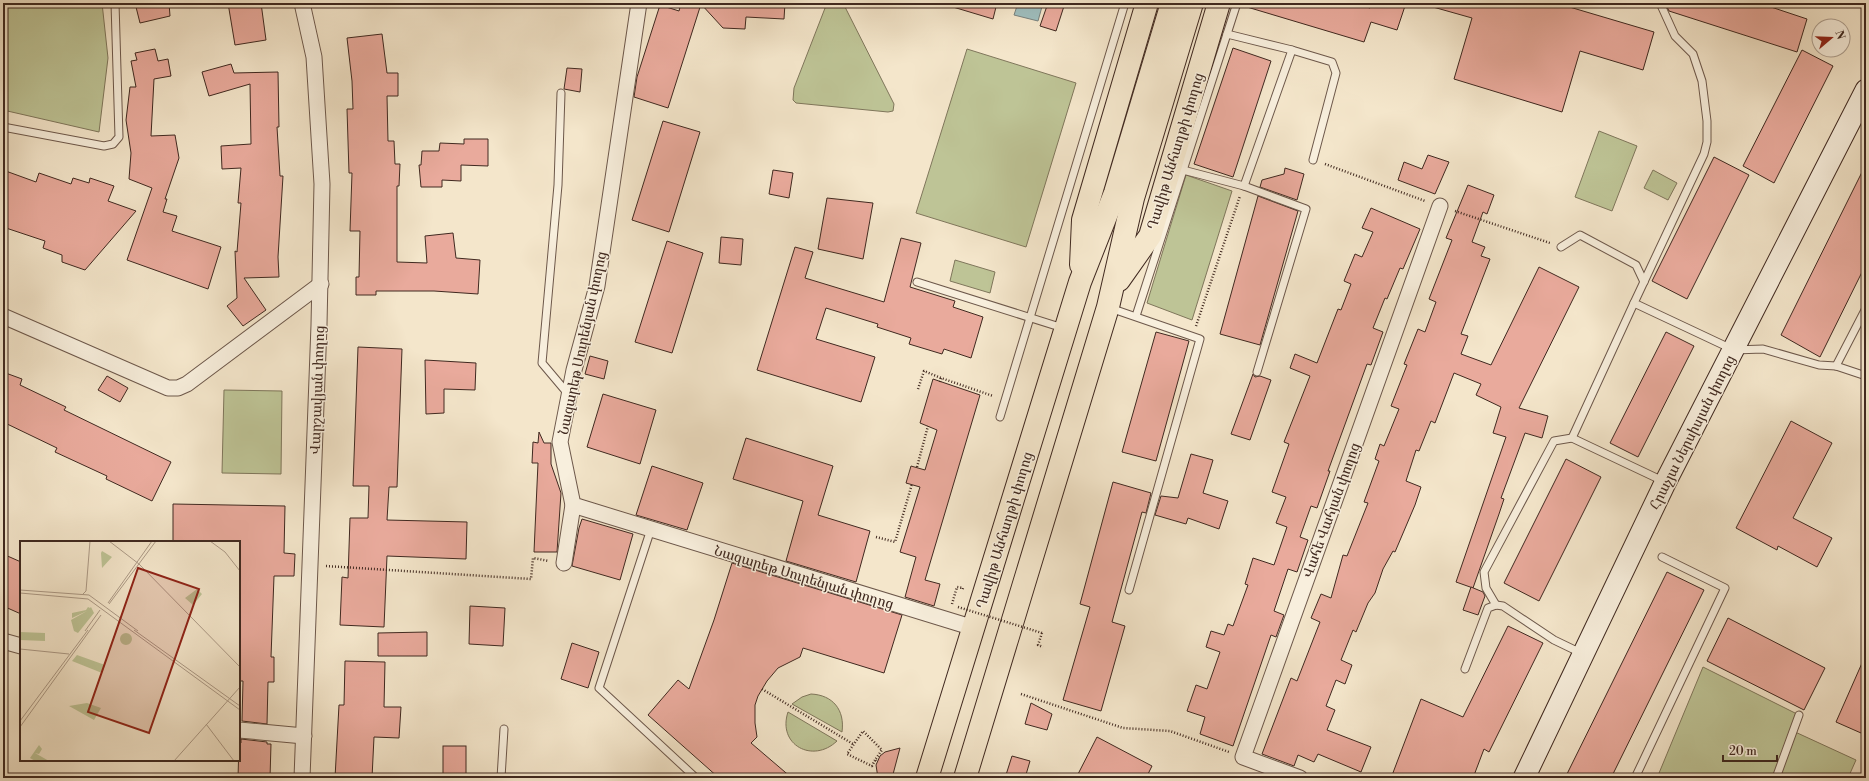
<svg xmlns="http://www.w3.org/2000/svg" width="1869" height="781" viewBox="0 0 1869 781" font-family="'Libre Bodoni','Noto Serif Armenian',serif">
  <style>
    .green { fill: #bec496; stroke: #7f765b }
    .water { fill: #9ebebe; stroke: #78827f }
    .building { fill: #e9aa9c; stroke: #402920 }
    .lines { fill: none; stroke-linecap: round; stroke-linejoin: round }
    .lane-casing { stroke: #6d584b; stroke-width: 9 }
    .street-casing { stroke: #6d584b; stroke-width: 17 }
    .secondary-casing { stroke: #402920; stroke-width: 23 }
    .primary-casing { stroke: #402920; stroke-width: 24 }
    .path { stroke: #402920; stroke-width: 2.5; stroke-dasharray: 1 2; stroke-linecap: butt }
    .lane { stroke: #f8efdd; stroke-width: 7 }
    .street { stroke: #f8efdd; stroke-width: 15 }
    .secondary { stroke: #f8efdd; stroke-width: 21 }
    .primary { stroke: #f4e6cb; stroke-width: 22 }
    .path-bridge { stroke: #402920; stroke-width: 2.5; stroke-dasharray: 1 2; stroke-linecap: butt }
    .labels { text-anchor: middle; stroke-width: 3; stroke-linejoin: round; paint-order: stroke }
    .street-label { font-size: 14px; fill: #402920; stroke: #f8efdd }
    .inset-road { fill: none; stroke: #ac9a87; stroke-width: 1 }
    .view { fill: #8f2418; fill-opacity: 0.15; stroke: #8f2418; stroke-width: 2 }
    .inset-edge { fill: none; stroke: #402920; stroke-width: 2 }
  </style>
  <rect width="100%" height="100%" fill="#f4e6cb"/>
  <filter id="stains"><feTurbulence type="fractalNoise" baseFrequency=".005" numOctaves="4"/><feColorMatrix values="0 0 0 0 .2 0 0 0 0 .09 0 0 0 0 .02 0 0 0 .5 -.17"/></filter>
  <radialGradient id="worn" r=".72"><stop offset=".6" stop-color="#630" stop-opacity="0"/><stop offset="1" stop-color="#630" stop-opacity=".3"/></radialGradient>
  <g class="green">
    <path d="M3,3H102L108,58L99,132L3,110Z"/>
    <path d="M827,3H843L894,104L893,111L888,112L796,103L793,100L794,88Z"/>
    <path d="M967,49L1076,83L1026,247L916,213Z"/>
    <path d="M1599,131L1637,146L1612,211L1575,197Z"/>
    <path d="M1653,170L1677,183L1668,200L1644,188Z"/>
    <path d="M1186,175L1232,191L1192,320L1147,303Z"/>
    <path d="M955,260L995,272L990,293L950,281Z"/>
    <path d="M224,390L282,391L281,474L222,473Z"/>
    <path d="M1703,667L1799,715L1793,731L1856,760L1848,778H1657Z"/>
    <path d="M811,694C833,695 845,710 842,732L792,704L802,697Z"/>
    <path d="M788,712L837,741C813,764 777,745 788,712Z"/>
  </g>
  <path class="water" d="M1018,3H1043L1038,21L1014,15Z"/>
  <g class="building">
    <path d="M135,3H169L170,16L140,23Z"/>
    <path d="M228,3H261L266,40L235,45Z"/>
    <path d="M681,3H785L784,19L746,17L745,29L723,28L701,4L668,108L634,97L637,77L660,5L679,11Z"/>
    <path d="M953,3H997L993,19L953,7Z"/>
    <path d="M1048,3H1065L1056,31L1040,26Z"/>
    <path d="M1248,3H1353L1370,8L1372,3H1406L1397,30L1371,22L1364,42L1247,7Z"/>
    <path d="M1434,3H1556L1654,32L1643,70L1580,51L1562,112L1454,79L1472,18L1433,7Z"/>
    <path d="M1665,3H1759L1807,19L1797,52L1669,11Z"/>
    <path d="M382,34L387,73H398V96H387L388,141H394L395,164H400L399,186H397V262L427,263L425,236L453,233L456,258L480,260L478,294L434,291H376V295H356V277H359L360,231H350L352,173H349L347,109H353L352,81L347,38Z"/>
    <path d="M1233,48L1271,61L1233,177L1194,164Z"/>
    <path d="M155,49L158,61L168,59L171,76L154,79L151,136L175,135L179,158L165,199H167L163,212L177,216L172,231L221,247L208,289L127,260L152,188L129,179L131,153L126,120L130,87H136L131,61L137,60L135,53Z"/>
    <path d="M1802,50L1833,66L1774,183L1743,166Z"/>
    <path d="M231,64L234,73L278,72L279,127H277L280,176H283L278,257L279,277L244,278L266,310L243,326L227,306L237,298L235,251L237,252L241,203H238L241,168L222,169L221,146L251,144L250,84L209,96L202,72Z"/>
    <path d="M567,68L582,69L580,92L564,89Z"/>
    <path d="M663,121L700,132L669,232L632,220Z"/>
    <path d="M464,139H488V166L461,165V181L442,180V187H421L419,165H421L422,151H439L440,143L464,144Z"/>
    <path d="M1428,155L1449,162L1435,194L1398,180L1404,162L1422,169Z"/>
    <path d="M1714,157L1749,175L1687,299L1652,281Z"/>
    <path d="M1866,164V264L1820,357L1781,335Z"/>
    <path d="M1285,168L1304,174L1297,200L1260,187L1262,180L1284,174Z"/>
    <path d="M3,170L36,182L39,173L71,184L73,178L89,183L90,178L114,186L108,201L136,211L85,270L62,262V255L43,248L45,241L3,227Z"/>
    <path d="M773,170L793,173L789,198L769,194Z"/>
    <path d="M1468,185L1494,195L1487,214L1483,212L1472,242L1485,247L1481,256L1490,259L1461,334L1468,336L1461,354L1491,365L1539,267L1579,287L1519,408L1548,416L1542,438L1525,433L1501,498L1504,499L1499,514L1473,588L1456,582L1506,437L1493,433L1501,407L1476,395L1481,384L1454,373L1435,423L1431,421L1419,451L1416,450L1406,481L1421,487L1415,505L1395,552L1393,551L1383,569L1375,593L1368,603L1356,632L1353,630L1341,660L1352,665L1345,684L1336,680L1326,706L1335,710L1327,730L1371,747L1361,772L1318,754L1314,762L1298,755L1294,766L1262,754L1291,678L1297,681L1320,622L1311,618L1321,594L1331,598L1343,555L1347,556L1368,503L1364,502L1379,461L1375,459L1380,444L1384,446L1399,409L1391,406L1407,365L1404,364L1418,329L1425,332L1436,302L1429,299L1452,240L1446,238Z"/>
    <path d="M1258,196L1298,211L1260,345L1220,334Z"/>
    <path d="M827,198L873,203L863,259L818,249Z"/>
    <path d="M1371,208L1420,229L1403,269L1400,268L1387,299L1385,298L1373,328L1383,332L1371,365L1367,364L1328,471H1330L1317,508L1311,506L1300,537L1308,540L1297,572L1288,569L1274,611L1284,615L1276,637L1271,635L1233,746L1200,734L1205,717L1187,711L1196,685L1207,689L1220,652L1206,647L1211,631L1224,635L1228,624L1233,626L1248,585L1245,584L1253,558L1274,565L1287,527L1276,523L1286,497L1272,492L1289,444L1284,442L1310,376L1290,368L1295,354L1317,363L1338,309L1341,310L1351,284L1344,281L1355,254L1362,257L1373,232L1362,228Z"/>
    <path d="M721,237L743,239L741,265L719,263Z"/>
    <path d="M901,238L921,243L910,287L955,301L953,307L983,317L971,358L944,349L942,354L909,344L911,338L877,327L878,324L826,308L816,339L875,357L861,402L757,370L795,247L813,252L805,278L884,302Z"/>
    <path d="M667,241L703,253L672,353L635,342Z"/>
    <path d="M1156,332L1189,341L1156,461L1122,452Z"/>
    <path d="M1666,332L1694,346L1638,457L1610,443Z"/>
    <path d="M358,347L402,349L397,487H389L387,520L467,522L466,559L387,556L384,627L340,625L342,577L348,578L350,518H368L369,486H353Z"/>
    <path d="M590,356L608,361L604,379L585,374Z"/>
    <path d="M425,360L476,363L475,390L444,389V413L426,414Z"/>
    <path d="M3,372L22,379L20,385L66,407L64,410L171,462L152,501L106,479L107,476L55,452L57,448L3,422Z"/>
    <path d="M1253,374L1255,377L1260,376L1271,380L1250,440L1231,434Z"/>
    <path d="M107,376L128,388L120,402L98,390Z"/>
    <path d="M933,379L980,395L925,580L940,584L934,606L905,597L916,557L900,552L920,487L906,483L911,466L925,470L937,430L920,423Z"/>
    <path d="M603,394L656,410L640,464L587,447Z"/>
    <path d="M1791,421L1832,443L1793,518L1832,538L1817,567L1778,546L1777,550L1736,528Z"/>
    <path d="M539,432L544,443H551V464L561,493L557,552H534L538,463H532L533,442L538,443Z"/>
    <path d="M746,438L833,466L818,515L870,531L856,582L786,561L803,501L733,479Z"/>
    <path d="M1191,454L1213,460L1203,493L1228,501L1219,529L1188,518L1186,524L1155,515L1161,496L1178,498Z"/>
    <path d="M1566,459L1601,477L1539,601L1504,583Z"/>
    <path d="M652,466L703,483L687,530L636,515Z"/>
    <path d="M1113,482L1151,493L1146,513L1142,512L1112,622L1125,626L1101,711L1063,700L1090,607L1080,604Z"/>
    <path d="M173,504L285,506L284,553L295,554L294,576H274L271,657H274V682H268L267,724L242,721L243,681H239V542H173Z"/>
    <path d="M582,519L633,534L620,580L572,566L579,528Z"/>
    <path d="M3,554L21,562V614L3,606Z"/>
    <path d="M732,563L902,615L884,673L803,648L800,657L778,668L767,681L758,696L755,705V723L757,737L751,743L792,778H719L648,715L678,680L689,689L714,620Z"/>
    <path d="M1667,572L1704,590L1611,778H1565Z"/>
    <path d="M1471,587L1483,592L1485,596L1478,615L1463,610Z"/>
    <path d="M470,606L505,608L503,646L469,644Z"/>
    <path d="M1728,618L1825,668L1804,710L1707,661Z"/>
    <path d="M1508,626L1543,643L1489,752L1484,749L1473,778H1391L1421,699L1463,717Z"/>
    <path d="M427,632V656H378V633Z"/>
    <path d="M572,643L599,652L588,688L561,679Z"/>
    <path d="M1866,654V723L1861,733L1836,722Z"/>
    <path d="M345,661L385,662L384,707H401L399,738L374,737L372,778H335L339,705H344Z"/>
    <path d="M1031,703L1052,714L1047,730L1025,724Z"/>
    <path d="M1097,737L1152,766L1146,778H1076Z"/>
    <path d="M241,739L267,742V744H271L270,778H238L239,743H241Z"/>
    <rect x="443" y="746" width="23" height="32"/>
    <path d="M900,748L892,778H878L876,765L880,756L885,752Z"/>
    <path d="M1012,756L1030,761L1025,778H1005Z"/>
  </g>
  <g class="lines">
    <defs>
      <g id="lane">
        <path d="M1660,3L1675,36L1693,54L1702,81L1707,121V142L1704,154L1634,303L1734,350L1763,349L1819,365L1836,366L1866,376"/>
        <path d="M1227,34L1292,50"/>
        <path d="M561,93L558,185L542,363L569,395"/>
        <path d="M3,127L104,146L113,144L119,137L115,3"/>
        <path d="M1183,170L1244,186L1306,209L1257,372"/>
        <path d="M1244,186L1292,50L1332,62L1336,73L1313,160"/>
        <path d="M1561,247L1580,235L1636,265L1644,282"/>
        <path d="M917,282L1063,328"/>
        <path d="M1110,308L1200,339L1129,590"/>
        <path d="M1136,316L1237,3"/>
        <path d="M1836,366L1866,308"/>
        <path d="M1000,417L1125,3"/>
        <path d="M1572,438L1634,303"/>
        <path d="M651,529L599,688L696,778"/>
        <path d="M1496,605L1486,588L1484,572L1554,441L1572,438L1663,481"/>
        <path d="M1465,669L1488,608L1496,605L1503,606L1554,640L1581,653"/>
        <path d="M501,778L504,729"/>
        <path d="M1635,778L1725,588L1662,557"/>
        <path d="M1776,778L1799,715"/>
      </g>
      <g id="street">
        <path d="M639,3L597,286L574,370L560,442L573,505L974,628"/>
        <path d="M3,316L168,388H178L187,384L321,284"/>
        <path d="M564,563L573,505"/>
        <path d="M3,641L21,646"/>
        <path d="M239,730L304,736"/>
        <path d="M302,778L319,325L322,184L314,57L302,3"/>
        <path d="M1300,778L1243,757L1440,206"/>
      </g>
      <path id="secondary" d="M1524,778L1665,483L1866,90"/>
      <g id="primary">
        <path d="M1081,265L1083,220L1147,3"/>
        <path d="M1119,280L1150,236L1219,3"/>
        <path d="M927,778L1080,282L1115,193L1172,3"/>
        <path d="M965,778L1108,307L1133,198L1192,3"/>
      </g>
    </defs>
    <use href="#lane" class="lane-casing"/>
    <use href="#street" class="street-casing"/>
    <use href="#secondary" class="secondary-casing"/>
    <use href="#primary" class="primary-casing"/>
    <g class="path">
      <path d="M3,12L9,3"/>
      <path d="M1325,164L1425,201"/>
      <path d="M1455,211L1550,243"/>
      <path d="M1196,326L1240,196"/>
      <path d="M940,382L941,378L993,396"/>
      <path d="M918,389L924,371L941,378"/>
      <path d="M917,467L928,426"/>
      <path d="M876,537L895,542L912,484"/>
      <path d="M326,566L531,579L533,558L549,561"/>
      <path d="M952,604L957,587L963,588L962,591"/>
      <path d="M1042,633L1038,645L1043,647"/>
      <path d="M762,689L853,744"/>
      <path d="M1021,694L1123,728L1170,731L1229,752"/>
      <path d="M875,760L872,766L847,754L863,731L882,750L875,760L877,762"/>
    </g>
    <use href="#lane" class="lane"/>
    <use href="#street" class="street"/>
    <use href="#secondary" class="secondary"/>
    <use href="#primary" class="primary"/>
    <path class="path-bridge" d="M958,607L1042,633"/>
  </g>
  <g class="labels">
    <g class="street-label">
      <text transform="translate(1175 151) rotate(-73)" y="5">Դավիթ Անհաղթի փողոց</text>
      <text transform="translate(582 343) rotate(-78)" y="5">Նազարեթ Սուրենյան փողոց</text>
      <text transform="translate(317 390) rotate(-88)" y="5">Վարշավյան փողոց</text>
      <text transform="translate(1692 432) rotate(-63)" y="5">Հրաչյա Ներսիսյան փողոց</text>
      <text transform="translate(1331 510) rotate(-70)" y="5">Վահե Վահյան փողոց</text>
      <text transform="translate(1004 530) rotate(-73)" y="5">Դավիթ Անհաղթի փողոց</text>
      <text transform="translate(804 577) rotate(17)" y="5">Նազարեթ Սուրենյան փողոց</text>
    </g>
  </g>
  <g transform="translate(20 541)">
    <rect width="220" height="220" fill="#f4e6cb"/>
    <path d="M82,10L92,16L82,27L81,12ZM177,48L182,53L173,64L165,57ZM68,66L70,67L68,69L71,66L74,72L58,92L54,90L51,79L67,70L52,77V72L66,69ZM0,91L25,92V100L0,99ZM100 98a6 6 0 1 1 12 0a6 6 0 1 1-12 0ZM57,114L85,124L82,132L52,120ZM67,162L81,167L74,179L49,165ZM19,204L22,208L19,213L15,212L29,220H15L10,217Z" fill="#bec496"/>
    <path class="inset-road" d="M89,0L119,23L220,126M190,0L205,11L220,30M0,49L69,54L118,90M0,52L68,58L220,169M63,53L66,50L70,0M88,62L132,0M89,63L136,0M114,89L220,165M65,90L80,69M0,108L49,113M0,180L68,89M186,183L214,220M0,186L81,74M154,220L220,146"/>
    <path class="view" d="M118,27L179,48L129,192L68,171Z"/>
    <rect width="220" height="220" class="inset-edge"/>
  </g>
  <rect width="1869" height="781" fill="none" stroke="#f4e6cb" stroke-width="16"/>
  <rect x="4" y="4" width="1861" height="773" fill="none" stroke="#402920" stroke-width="2"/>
  <rect x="8" y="8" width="1853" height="765" fill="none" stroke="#402920"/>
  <g transform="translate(1831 38) rotate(71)"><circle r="19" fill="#f8efdd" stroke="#aea091"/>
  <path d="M0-3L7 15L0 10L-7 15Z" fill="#8f2418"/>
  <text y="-6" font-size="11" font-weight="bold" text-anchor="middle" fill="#402920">N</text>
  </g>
  <path d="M1723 755v6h54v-6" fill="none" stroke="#402920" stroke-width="2"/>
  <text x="1729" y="755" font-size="12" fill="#402920" stroke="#f8efdd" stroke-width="3" paint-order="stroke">20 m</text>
  <rect width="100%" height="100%" filter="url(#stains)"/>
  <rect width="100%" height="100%" fill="url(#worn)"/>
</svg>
